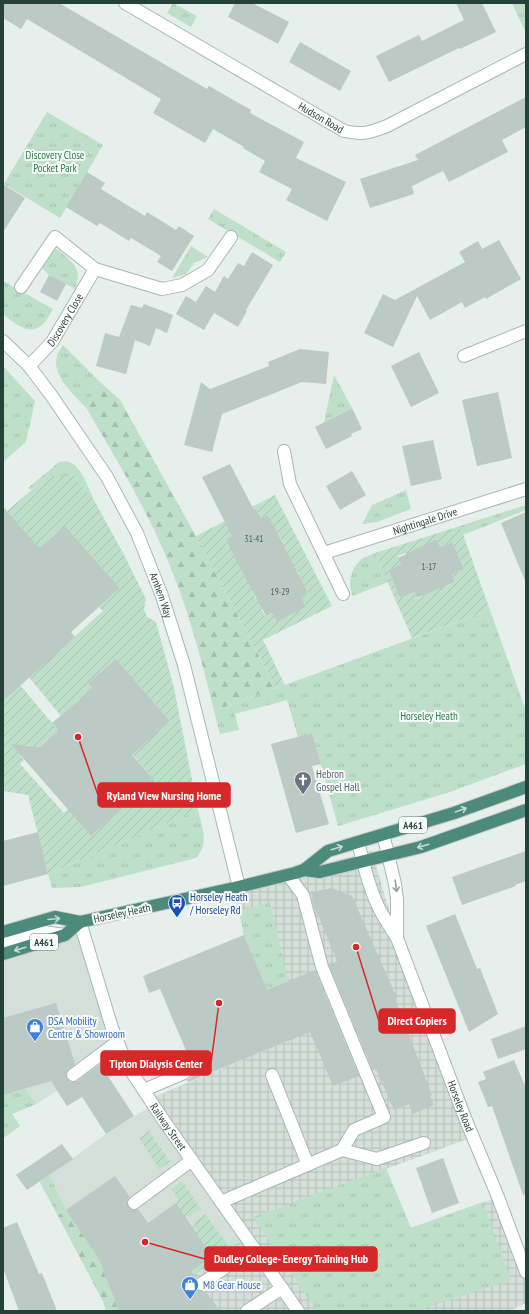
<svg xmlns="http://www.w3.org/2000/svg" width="529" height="1314" viewBox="0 0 529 1314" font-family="'PT Sans Narrow',sans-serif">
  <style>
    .built { fill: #d4dfda }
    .industrial { fill: url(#industrial-grid) }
    .grass { fill: url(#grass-tufts) }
    .forest { fill: url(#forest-firs) }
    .garden { fill: url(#garden-furrows); fill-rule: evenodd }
    .building { fill: #bbcac4 }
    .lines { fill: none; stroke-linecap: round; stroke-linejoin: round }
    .service-casing { stroke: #a8b8b2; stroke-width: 14 }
    .minor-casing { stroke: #a8b8b2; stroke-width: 14 }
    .tertiary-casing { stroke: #a8b8b2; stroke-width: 14 }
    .secondary-casing { stroke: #a4bbb3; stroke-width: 14 }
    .trunk-casing { stroke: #c2cac8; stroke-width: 14 }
    .service { stroke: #fff; stroke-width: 12 }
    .minor { stroke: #fff; stroke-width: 12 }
    .tertiary { stroke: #fff; stroke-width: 12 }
    .secondary { stroke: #fff; stroke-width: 12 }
    .trunk { stroke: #4c8a7c; stroke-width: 12 }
    .oneway { stroke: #c4d9d4 }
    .oneway2 { stroke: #92a09c }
    .labels { text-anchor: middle; stroke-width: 4; stroke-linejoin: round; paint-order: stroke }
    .number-label { font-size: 9px; fill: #4a645c }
    .shield { fill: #f7fbf9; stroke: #637a73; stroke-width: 1 }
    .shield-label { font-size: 10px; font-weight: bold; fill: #24423a }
    .street-label { font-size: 11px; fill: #24423a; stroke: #f7fbf9 }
    .park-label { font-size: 11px; fill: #2d7a4b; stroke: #f7fbf9 }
    .worship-label { font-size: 11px; fill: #5b616d; stroke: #f7fbf9; text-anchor: start }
    .transit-label { font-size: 11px; fill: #164399; stroke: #f7fbf9; text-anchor: start }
    .shop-label { font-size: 11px; fill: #366cbe; stroke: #f7fbf9; text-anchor: start }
    .leader { fill: none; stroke: #d62828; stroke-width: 1.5 }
    .callout-dot { fill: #d62828; stroke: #f7fbf9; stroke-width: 1.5 }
    .callout { fill: #d62828; stroke: #d62828; stroke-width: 1.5 }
    .callout-label { font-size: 12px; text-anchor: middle; font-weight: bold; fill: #fff }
  </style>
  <defs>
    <pattern id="industrial-grid" width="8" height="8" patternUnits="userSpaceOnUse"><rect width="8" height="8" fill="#d4dfda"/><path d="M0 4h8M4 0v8" fill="none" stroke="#b6c1bc"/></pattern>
    <pattern id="grass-tufts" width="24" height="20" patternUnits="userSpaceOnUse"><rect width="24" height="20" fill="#bfe0c8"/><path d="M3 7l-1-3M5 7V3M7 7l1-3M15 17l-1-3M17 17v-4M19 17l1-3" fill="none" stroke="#a4c1ad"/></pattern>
    <pattern id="forest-firs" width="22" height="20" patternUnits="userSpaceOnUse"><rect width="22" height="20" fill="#bfe0c8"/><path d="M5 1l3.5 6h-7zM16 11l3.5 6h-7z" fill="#a4c1ad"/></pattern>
    <pattern id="garden-furrows" width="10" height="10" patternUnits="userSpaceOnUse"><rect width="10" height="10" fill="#bfe0c8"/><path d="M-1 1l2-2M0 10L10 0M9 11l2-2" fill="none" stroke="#a4c1ad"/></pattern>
  </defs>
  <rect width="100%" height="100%" fill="#e6efeb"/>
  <g class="built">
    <path d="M80,922L120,1051L36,1104L3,1118V942Z"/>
    <path d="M153,1105L246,1237L142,1311H106L103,1301L40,1182L106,1134Z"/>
  </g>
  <path class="industrial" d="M372,851L397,938L473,1137L386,1169L411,1228L498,1197L526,1272V1303L509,1311H142L246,1237L149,1099L288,1041L244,935L234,888Z"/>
  <g class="grass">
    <path d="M173,3L197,16L191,27L167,13Z"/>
    <path d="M512,3H526V33Z"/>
    <path d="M47,112L103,145L60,218L4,184Z"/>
    <path d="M214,209L286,252L280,262L208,219Z"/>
    <path d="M191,246L208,257L194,263L186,274L172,278Z"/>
    <path d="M54,249L59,250C73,264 83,268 75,289L49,275L43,269L42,264L50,252Z"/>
    <path d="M3,281L53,309C38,338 26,333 3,314Z"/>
    <path d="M63,345L99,381L87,409C75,395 49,375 58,353C59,350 62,347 63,345Z"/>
    <path d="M3,366L35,401L26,442L3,462Z"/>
    <path d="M334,375L352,408L324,422Z"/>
    <path d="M67,461C83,467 87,486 94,500L74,476H48L31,490L28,488L59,462Z"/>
    <path d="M406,490L411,509L377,522L362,524L372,505Z"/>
    <path d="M526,505V510L463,535L460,526Z"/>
    <path d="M375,553L388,582L353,596C347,584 351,566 363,558C367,556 371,555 375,553Z"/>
    <path d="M490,610L526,711V764L447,793L338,826L312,733L298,737L287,700L235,714L239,730L220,734L214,711Z"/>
    <path d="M198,810C202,828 210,843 196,858L81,887L52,888L48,874Z"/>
    <path d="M270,902L288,981L290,987L288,1041L244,935L239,911Z"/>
    <path d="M25,1089L36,1104L12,1114L20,1126L5,1137H3V1095Z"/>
    <path d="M386,1168L411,1228L483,1202L511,1280L415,1311H317L253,1217Z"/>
    <path d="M49,1175L66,1210L58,1216L40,1182Z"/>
  </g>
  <g class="forest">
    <path d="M99,381L120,400L196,536L276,688L214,711C201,657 187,605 165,554C144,504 114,456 87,409Z"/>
    <path d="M66,1210L99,1259L119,1311H106L103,1301L58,1216Z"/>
  </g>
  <g class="garden">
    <path d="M48,476H74L94,500L123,553L146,599L144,609L147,617L156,622L174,688L198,810L48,874L28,795L3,791V665L58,730L36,750L32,746L26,745L21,750V756L24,760L20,764L64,813L68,809L91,836L155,781L132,754L170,721L116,659L88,683L98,695L61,716L3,646L47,661L103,611L99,607L120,588L65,526L37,550L3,514V506L7,511Z"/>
    <path d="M275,495L332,606L263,640L285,685L276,688L196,536ZM256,509L261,518L268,515L272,524L265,527L278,534L282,542L230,547L226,540L233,536L227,524ZM294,566L299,574L292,579L297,589L304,585L308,593L301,596L306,607L277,622L272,613L265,616L261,609L268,605L263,595L256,599L252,590Z"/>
    <path d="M460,526L490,610L412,638L375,553ZM437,539L440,547L452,542L464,569L452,575L455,582L447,586L422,588L425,595L417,599L414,592L400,598L388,570L401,564L398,556L406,553L410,560Z"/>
    <path d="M149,1131L170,1162L159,1169L139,1138Z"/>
    <path d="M182,1181L201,1209L189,1217L187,1215L185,1217L176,1203L179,1200L171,1189Z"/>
    <path d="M205,1214L230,1248L187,1280L184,1276L212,1257L191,1228L195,1225L193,1223Z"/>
  </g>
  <g class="building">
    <path d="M3,3H59L207,89L209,86L251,110L250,113L304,142L296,158L346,182L327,221L286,200L292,189L259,172L265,161L243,148L244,147L213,129L205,143L153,113L161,99L27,19L21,29L3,18Z"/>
    <path d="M235,3H252L289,22L278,44L228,17Z"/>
    <path d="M456,3H482L496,32L460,49L459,48L389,82L376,56L419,35L422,41L464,20Z"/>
    <path d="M300,42L351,71L340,91L289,62Z"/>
    <path d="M526,97V127L502,140L508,152L449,182L443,171L412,186L414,194L370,208L360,179L418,160L415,155Z"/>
    <path d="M87,172L105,183L101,189L145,216L147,212L176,230L179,226L194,236L172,271L157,262L161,256L131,238L129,241L100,223L97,226L66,207Z"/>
    <path d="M3,184L25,198L3,232Z"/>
    <path d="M499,240L521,279L486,299L485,297L465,308L462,302L430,320L417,296L393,347L364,333L383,294L395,300L465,262L459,252L478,241L482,249Z"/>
    <path d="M252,252L273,265L246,310L247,311L238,327L214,313L204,330L176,314L186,296L196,302L206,286L215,292L224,276L228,279L238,263L244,266Z"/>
    <path d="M49,275L66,284L57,301L40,292Z"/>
    <path d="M144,304L173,315L167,333L156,328L150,346L135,340L126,374L96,366L105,333L119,337L131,305L142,308Z"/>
    <path d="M300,349L329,352L326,384L302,382L222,414L212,452L184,445L201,382L210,389L269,366L268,362Z"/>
    <path d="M419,352L439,393L411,407L391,366Z"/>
    <path d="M498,392L512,458L477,466L462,400Z"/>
    <path d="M352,408L362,429L351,434L352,436L326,449L315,427Z"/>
    <path d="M433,440L442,479L411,486L402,446Z"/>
    <path d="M230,464L254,510L256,509L261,518L268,515L308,593L301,596L306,607L277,622L272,613L266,616L237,562L226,540L232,536L202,477Z"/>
    <path d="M352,471L366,495L340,510L326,486Z"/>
    <path d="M3,507L39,548L65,526L120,588L71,632L75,637L3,701Z"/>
    <path d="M526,512V583L501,523Z"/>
    <path d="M437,539L440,547L452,542L464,569L452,575L455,582L417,598L414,592L400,598L388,570L401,564L398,558Z"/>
    <path d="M116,659L170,721L132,755L155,781L91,836L11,744L40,747L58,730L52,723L93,689L88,683Z"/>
    <path d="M312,733L321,764L312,766L329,824L296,833L271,744Z"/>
    <path d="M38,832L48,874L3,886V841Z"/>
    <path d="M526,851V881L515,885L516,886L462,905L452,877Z"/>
    <path d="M332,888L352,896L397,998L395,999L432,1095L430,1096L434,1105L413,1114L409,1104L394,1110L376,1069L373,1070L329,965L337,961L317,913H316L313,904L311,892Z"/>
    <path d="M455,914L477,969L480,968L498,1014L469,1032L426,926Z"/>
    <path d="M244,935L267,990L315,970L359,1076L333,1086L310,1032L188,1082L187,1080L190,1078L191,1074V1070L188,1067L181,1066L180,1064L190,1060L160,989L149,993L143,976Z"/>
    <path d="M56,1003L75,1064L66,1072V1076L67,1079L70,1082L77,1081L100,1064L134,1116L106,1134L82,1097L67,1106L51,1081L3,1095V1018Z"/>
    <path d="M526,1026V1049L498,1059L491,1039Z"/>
    <path d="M514,1060L526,1088V1194L523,1195L492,1106L488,1107L478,1082L486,1079L483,1072Z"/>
    <path d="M62,1144L73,1159L27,1190L16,1175Z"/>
    <path d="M443,1158L459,1203L432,1213L416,1168Z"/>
    <path d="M115,1176L130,1197L127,1200L128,1207L131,1210L138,1209L148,1223L176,1203L212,1257L191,1271L196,1278L194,1284L195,1288L198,1291L205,1290L220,1311H119L99,1259L66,1210Z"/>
    <path d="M17,1222L39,1274L42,1273L57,1311H19L3,1268V1228Z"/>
  </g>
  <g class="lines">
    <defs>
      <g id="service">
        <path d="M73,1075L117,1042"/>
        <path d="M272,1075L308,1165"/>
        <path d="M144,1090L184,1073"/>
        <path d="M342,1150L377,1159L424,1143"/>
        <path d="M221,1202L342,1150L354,1130L384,1117L322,967L303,895L288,875"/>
        <path d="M134,1203L192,1160"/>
        <path d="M201,1284L254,1248"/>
        <path d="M247,1311L282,1288"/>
      </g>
      <g id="minor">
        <path id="s1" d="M125,3L344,131C363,135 369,133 387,126L526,54"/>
        <path d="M21,287L55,237L95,269L162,289L182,285L208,270L231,237"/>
        <path id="s2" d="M3,341L29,366L51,395L107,477L137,533L162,596L184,665L239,887"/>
        <path d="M464,356L526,331"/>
        <path id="s3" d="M29,366L52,342L95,269"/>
        <path d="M284,451L290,484L343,594"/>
        <path id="s4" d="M324,553L526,489"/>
        <path id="s5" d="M80,922L112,1028L127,1065L162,1118L298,1311"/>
      </g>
      <g id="tertiary">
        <path d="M383,834L395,884L397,899V938"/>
        <path id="s6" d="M358,842C364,866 370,892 382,914C387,922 392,930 397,938L465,1118L498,1197L526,1272"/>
      </g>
      <path id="secondary" d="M3,942L43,932L65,935"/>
      <g id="trunk">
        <path d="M304,870L320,872L421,847L526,810"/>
        <path d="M3,932L55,917L80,922L234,888L295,873L304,870L328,851L454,813L526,787"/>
        <path d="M3,954L65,935L80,922"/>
      </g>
    </defs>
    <use href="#service" class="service-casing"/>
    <use href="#minor" class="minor-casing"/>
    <use href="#tertiary" class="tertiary-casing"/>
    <use href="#secondary" class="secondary-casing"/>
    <use href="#trunk" class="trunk-casing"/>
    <use href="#service" class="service"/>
    <use href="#minor" class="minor"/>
    <use href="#tertiary" class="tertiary"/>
    <use href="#secondary" class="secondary"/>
    <use href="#trunk" class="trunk"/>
  </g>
  <defs><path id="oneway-shaft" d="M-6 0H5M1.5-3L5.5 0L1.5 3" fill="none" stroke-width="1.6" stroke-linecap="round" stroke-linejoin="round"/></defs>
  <g class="oneway">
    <use href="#oneway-shaft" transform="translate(461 810) rotate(-20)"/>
    <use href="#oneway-shaft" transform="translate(423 846) rotate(164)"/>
    <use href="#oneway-shaft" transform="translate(337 848) rotate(-17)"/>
    <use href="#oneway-shaft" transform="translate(54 919) rotate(-5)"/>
    <use href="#oneway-shaft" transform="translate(20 949) rotate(164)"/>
  </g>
  <use class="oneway2" href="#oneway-shaft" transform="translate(396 886) rotate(82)"/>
  <defs>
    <symbol id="church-pin" viewBox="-11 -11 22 30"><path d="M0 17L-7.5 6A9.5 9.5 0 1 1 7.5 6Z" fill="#6b7280" stroke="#f7fbf9"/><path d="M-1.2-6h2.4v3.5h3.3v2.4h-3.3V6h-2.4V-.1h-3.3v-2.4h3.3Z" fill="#fff"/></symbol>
    <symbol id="bus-pin" viewBox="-11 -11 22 30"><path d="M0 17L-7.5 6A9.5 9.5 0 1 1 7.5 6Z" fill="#1a4fb4" stroke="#f7fbf9"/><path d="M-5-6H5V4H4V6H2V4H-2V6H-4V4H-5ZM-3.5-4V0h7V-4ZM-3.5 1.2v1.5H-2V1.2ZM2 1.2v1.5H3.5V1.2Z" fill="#fff"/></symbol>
    <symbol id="shop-pin" viewBox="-11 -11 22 30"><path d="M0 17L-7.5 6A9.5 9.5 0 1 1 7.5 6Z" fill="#3f7fe0" stroke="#f7fbf9"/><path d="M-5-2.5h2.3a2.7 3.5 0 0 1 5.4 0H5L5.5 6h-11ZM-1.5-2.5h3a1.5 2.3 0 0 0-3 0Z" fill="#fff"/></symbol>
  </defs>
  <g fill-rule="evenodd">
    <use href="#church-pin" x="293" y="770" width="20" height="27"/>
    <use href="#bus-pin" x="167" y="893" width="20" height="27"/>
    <use href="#shop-pin" x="25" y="1017" width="20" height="27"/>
    <use href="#shop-pin" x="180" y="1275" width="20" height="27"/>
  </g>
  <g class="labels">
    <g class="number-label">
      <text x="254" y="542">31-41</text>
      <text x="429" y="570">1-17</text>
      <text x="280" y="595">19-29</text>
    </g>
    <g class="shield">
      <rect x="399" y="817" width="28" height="16" rx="3"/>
      <rect x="30" y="934" width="28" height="16" rx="3"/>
    </g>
    <g class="shield-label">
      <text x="413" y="829">A461</text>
      <text x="44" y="946">A461</text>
    </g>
    <g class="street-label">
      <text dy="4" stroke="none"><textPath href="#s1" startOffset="227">Hudson Road</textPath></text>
      <text dy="4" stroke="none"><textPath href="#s3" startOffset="59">Discovery Close</textPath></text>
      <text dy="4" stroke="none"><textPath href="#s4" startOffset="106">Nightingale Drive</textPath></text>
      <text dy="4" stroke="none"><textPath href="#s2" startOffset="302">Arnhem Way</textPath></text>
      <text transform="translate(122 913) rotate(-12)" y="4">Horseley Heath</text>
      <text dy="4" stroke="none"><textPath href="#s6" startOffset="284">Horseley Road</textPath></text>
      <text dy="4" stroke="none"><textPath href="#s5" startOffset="225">Railway Street</textPath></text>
    </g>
    <g class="park-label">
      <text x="55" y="159">Discovery Close<tspan x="55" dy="13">Pocket Park</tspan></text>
      <text x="429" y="720">Horseley Heath</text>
    </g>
    <g class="worship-label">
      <text x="316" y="778">Hebron<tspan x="316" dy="13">Gospel Hall</tspan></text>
    </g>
    <g class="transit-label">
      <text x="190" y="901">Horseley Heath<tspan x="190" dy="13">/ Horseley Rd</tspan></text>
    </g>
    <g class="shop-label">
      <text x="48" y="1025">DSA Mobility<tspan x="48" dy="13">Centre &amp; Showroom</tspan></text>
      <text x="203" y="1289">M8 Gear House</text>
    </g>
  </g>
  <path class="leader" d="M78 737L98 795M356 947L379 1021M219 1003L211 1063M145 1242L205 1259"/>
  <g class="callout-dot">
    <circle cx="78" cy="737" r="4"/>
    <circle cx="356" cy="947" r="4"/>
    <circle cx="219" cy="1003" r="4"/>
    <circle cx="145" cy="1242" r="4"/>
  </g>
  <g class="callout">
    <rect x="98" y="783" width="132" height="24" rx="4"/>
    <rect x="379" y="1009" width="76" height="24" rx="4"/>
    <rect x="101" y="1051" width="110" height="24" rx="4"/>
    <rect x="205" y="1247" width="172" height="24" rx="4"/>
  </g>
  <g class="callout-label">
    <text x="164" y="800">Ryland View Nursing Home</text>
    <text x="417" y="1025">Direct Copiers</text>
    <text x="156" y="1068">Tipton Dialysis Center</text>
    <text x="291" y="1263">Dudley College- Energy Training Hub</text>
  </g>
  <rect width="529" height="1314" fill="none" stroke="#24423a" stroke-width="8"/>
</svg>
